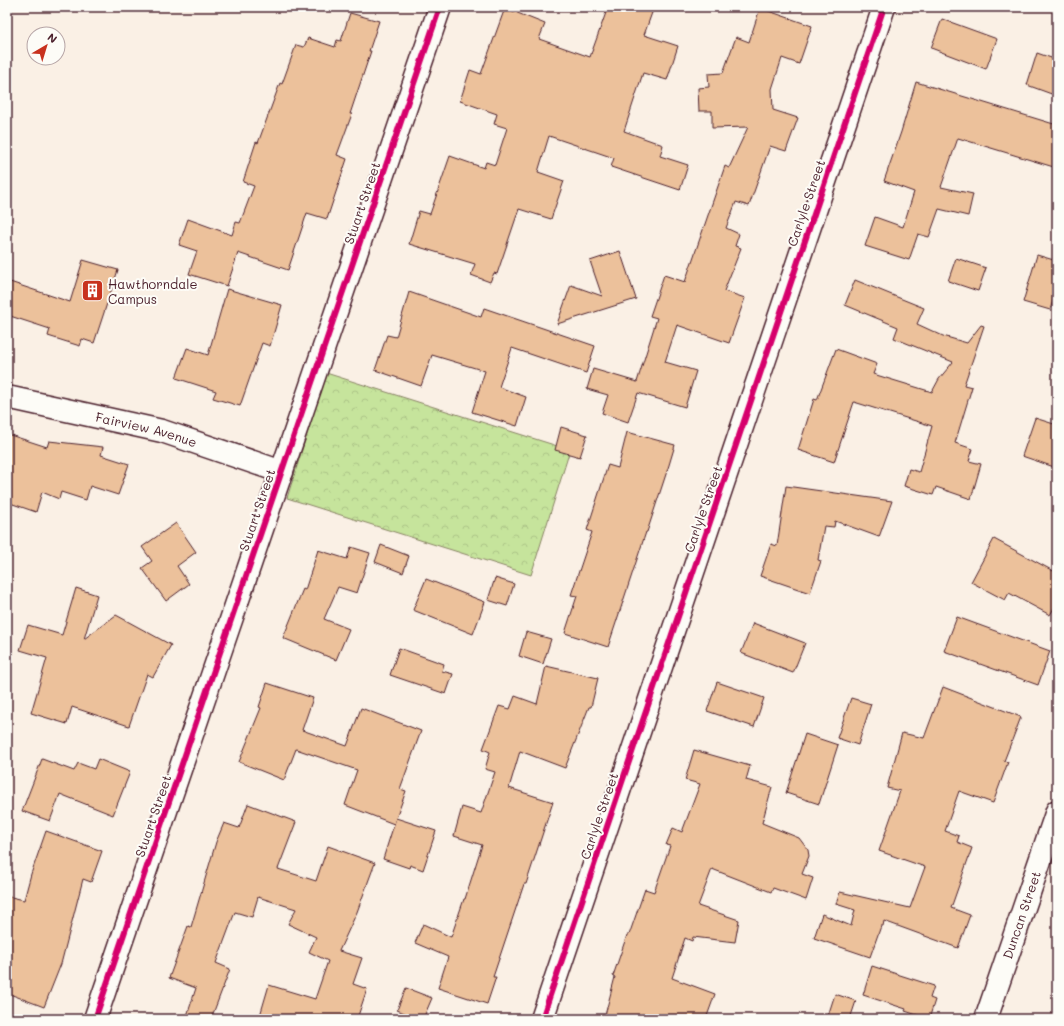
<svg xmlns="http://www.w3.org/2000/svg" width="1064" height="1026" viewBox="0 0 1064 1026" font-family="Mali,sans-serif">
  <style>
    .forest { fill: url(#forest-crowns); stroke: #888264 }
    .building { fill: #ecc19b; stroke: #4a1f2b }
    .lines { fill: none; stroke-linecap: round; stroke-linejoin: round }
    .minor-casing { stroke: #4a1f2b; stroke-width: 25 }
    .minor { stroke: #fdfcf7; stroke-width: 22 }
    .cycleway-casing { stroke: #fdfcf7; stroke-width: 8 }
    .cycleway { stroke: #d6006c; stroke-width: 6 }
    .labels { text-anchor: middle; stroke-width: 4; stroke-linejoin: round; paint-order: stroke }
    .street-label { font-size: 13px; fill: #4a1f2b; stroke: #fdfcf7 }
    .poi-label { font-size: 13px; fill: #4a1f2b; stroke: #fdfcf7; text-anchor: start }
  </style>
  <defs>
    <pattern id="forest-crowns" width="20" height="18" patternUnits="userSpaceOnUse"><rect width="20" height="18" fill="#c6e49c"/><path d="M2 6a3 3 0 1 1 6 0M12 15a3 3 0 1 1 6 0" fill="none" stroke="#acc387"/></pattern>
  </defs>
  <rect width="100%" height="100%" fill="#faf0e5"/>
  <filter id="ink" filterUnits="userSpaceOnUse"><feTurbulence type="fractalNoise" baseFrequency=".025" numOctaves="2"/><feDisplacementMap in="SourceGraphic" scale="8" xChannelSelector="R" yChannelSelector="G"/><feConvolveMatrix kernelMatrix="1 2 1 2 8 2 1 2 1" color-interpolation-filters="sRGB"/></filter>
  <g filter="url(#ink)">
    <path class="forest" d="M326,373L570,450L531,575L287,498Z"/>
    <g class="building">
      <path d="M608,7H654L644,35L678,46L667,80L643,73L624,131L663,145L660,156L688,165L680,190L611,167L614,158L549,136L538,172L564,181L551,219L519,209L497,274L494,273L490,282L471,275L475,264L409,244L419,211L430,214L450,156L484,168L486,162L495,165L507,128L494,124L497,114L460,101L470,70L481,74L505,8L545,24L539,39L590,57Z"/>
      <path d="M760,8L812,26L799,64L782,58L772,89L773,110L798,118L786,151L770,146L749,206L736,202L726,228L739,234L735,246L741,248L724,291L745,298L729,343L677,325L665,362L696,371L685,407L638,393L628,422L602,413L608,395L587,389L593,369L637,382L657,318L650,316L664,275L685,282L725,166L729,168L748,127L712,128V111H699L698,88L709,87L708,74L723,73L736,37L749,42Z"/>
      <path d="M350,13L379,21L369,51H371L350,114H352L337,155L347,159L327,219L307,213L288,270L238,253L227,286L189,274L197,251L179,245L188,219L232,235L236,222L240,223L254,186L243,182L256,142L258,143L280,83L282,84L296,45L304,47L308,38L335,47L337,40L341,41Z"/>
      <path d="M942,19L997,39L986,69L931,48Z"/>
      <path d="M1037,53L1057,60V96L1027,85Z"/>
      <path d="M916,82L1057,125V168L958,138L941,187L973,194L968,216L939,209L929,237L918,234L909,260L865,246L875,217L903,227L914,192L884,181L901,132Z"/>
      <path d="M620,251L636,299L557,324L571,285L602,296L590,261Z"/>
      <path d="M1037,255L1057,261V288L1050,310L1023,302Z"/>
      <path d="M956,258L986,268L978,291L948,281Z"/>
      <path d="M83,260L118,270L94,343L82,339L80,346L48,336L50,329L7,315V281L70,302Z"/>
      <path d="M855,280L924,308L917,324L943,336L967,343L981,325L984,326L964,385L972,387L955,443L973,449L969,461L981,464L971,499L936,487L933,495L904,486L909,469L919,472L932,426L854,402L834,462L798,450L814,399L817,400L836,349L877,364L873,374L932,392L939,379L953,362L894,338L898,327L845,305Z"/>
      <path d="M227,289L282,305L270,346L262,343L240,406L213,398L216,391L176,378L187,348L208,355Z"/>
      <path d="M409,292L481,317L484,308L595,346L586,373L512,348L499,387L526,397L517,426L472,412L485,371L432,355L421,386L375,370L387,335L396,337Z"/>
      <path d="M1035,418L1057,425V468L1022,456Z"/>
      <path d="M561,427L587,435L580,457L555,450Z"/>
      <path d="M627,432L675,445L669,465L647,532H646L608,647L565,633L577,596L571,595L592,532L587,530L608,465L618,468Z"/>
      <path d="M7,434L47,447L49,441L103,447L101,455L129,464L118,495L90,486L86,500L61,492L59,499L42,492L36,512L7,502Z"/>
      <path d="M786,486L892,501L879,537L835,521L834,527L824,526L818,560L821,561L810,593L760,576L771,544L777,546Z"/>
      <path d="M176,523L196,552L177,566L189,584L166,601L142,568L152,561L142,547Z"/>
      <path d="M994,539L1057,573V603L1050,615L1009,593L1005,600L971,582Z"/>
      <path d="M381,545L409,556L403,573L375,562Z"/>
      <path d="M351,547L370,553L357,593L338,587L324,619L349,629L336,660L283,638L303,589L305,590L318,550L347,559Z"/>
      <path d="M495,578L514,584L507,606L488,600Z"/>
      <path d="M426,579L485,602L473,634L413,610Z"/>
      <path d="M76,588L97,595L84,639L116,615L171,645L153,677L147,674L129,726L72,707L67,724L31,713L47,658L20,650L28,625L62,635Z"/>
      <path d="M957,617L1050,651L1038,685L944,651Z"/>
      <path d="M753,623L805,643L793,673L741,653Z"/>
      <path d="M526,632L551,639L543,664L519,656Z"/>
      <path d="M399,648L444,664L442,671L453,674L446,694L390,675Z"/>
      <path d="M546,666L598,678L591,707H589L565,768L520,751L509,788L553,802L526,884H524L493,977H496L487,1004L438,988L448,957L415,943L423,924L451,937L464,899H465L482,845L454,836L462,807L481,813L495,772L485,769L490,752L483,749L499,706L510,709L515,696L537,704Z"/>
      <path d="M717,682L764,698L754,727L707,711Z"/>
      <path d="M267,683L313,698L302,730L347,746L361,708L421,731L400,789L406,791L394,824L345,805L357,770L296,749L284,780L239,762L261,708L259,707Z"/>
      <path d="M943,687L1021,717L1004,761L1008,762L993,803L959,791L945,831L959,836L957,842L972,848L951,908L970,915L958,948L884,921L883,926H881L870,957L814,938L822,914L851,926L855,910L836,904L840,892L910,908L925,867L879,851L900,791L887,788L902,733L924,738Z"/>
      <path d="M851,698L871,704L858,745L837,738Z"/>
      <path d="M805,734L838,745L819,804L786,793Z"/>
      <path d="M694,750L750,766L746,780L772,787L762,823L799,838L808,850L809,856L802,874L813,878L806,900L773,888L771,892L712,869L698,906L739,920L735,942L693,937L692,941L685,938L672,978L715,994L706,1019H604L615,977L613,976L627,935H629L645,889L654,892L670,846L666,845L673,828L682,832L700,784L685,780Z"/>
      <path d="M42,759L74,771L78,763L94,769L98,759L130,772L113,815L60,794L50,821L22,811Z"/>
      <path d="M248,804L296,822L278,869L316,881L328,846L375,863L357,912L339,951L362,958L353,984L367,989L357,1019H259L269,985L315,999L328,961L309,952L316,937L288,924L296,909L258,897L252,917L235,912L216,963L230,969L211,1019H186L196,988L169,978L188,926L191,927L216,842L224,823L239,828Z"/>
      <path d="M396,818L436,831L423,870L410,865L409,868L383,859Z"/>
      <path d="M46,831L102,851L91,882L83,879L61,964L44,1007L7,993V896L24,900L31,874Z"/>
      <path d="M872,966L934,986L930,998L935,1000L929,1019L905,1011L906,1009L863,995Z"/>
      <path d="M406,988L432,998L423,1019H419L397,1010Z"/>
      <path d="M835,994L856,1001L850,1019H827Z"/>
    </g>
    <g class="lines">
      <defs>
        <g id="minor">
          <path id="s1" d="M7,397L162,431L282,472"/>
          <path d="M95,1019L440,7"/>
          <path d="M542,1019L884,7"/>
          <path id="s2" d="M986,1019L1057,811"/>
        </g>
      </defs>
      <use href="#minor" class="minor-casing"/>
      <use href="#minor" class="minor"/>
      <defs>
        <g id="cycleway">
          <path d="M95,1019L440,7"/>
          <path d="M542,1019L884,7"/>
        </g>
      </defs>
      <use href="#cycleway" class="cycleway-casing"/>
      <use href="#cycleway" class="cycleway"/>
    </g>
  </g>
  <defs>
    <symbol id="building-square" viewBox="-11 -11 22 22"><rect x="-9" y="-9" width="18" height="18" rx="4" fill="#c8321e" stroke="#fdfcf7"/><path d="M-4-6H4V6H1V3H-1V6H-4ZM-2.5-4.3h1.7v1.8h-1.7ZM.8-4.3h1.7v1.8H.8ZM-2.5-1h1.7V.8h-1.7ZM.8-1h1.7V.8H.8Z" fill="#fff"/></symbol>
  </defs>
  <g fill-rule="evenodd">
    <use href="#building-square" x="80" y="278" width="25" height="25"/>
  </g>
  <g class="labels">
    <g class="street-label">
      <text transform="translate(362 203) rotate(-71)" y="5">Stuart Street</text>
      <text transform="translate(806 203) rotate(-71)" y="5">Carlyle Street</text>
      <text dy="5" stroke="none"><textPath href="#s1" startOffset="143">Fairview Avenue</textPath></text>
      <text transform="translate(703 509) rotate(-71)" y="5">Carlyle Street</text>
      <text transform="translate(257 510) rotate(-71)" y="5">Stuart Street</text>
      <text transform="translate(153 816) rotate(-71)" y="5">Stuart Street</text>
      <text transform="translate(599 816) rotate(-71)" y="5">Carlyle Street</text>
      <text dy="5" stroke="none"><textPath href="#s2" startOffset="110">Duncan Street</textPath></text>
    </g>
    <g class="poi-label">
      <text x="108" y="289">Hawthorndale<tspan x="108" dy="15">Campus</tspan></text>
    </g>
  </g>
  <rect width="1064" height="1026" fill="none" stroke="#fdfcf7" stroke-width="24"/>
  <rect x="12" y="12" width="1040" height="1002" fill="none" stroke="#4a1f2b" stroke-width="1.5" filter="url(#ink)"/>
  <g transform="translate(46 46) rotate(38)"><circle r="19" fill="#fdfcf7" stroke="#b5a4a5"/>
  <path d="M0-3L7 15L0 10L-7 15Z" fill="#c8321e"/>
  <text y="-6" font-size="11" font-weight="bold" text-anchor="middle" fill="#4a1f2b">N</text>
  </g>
</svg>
